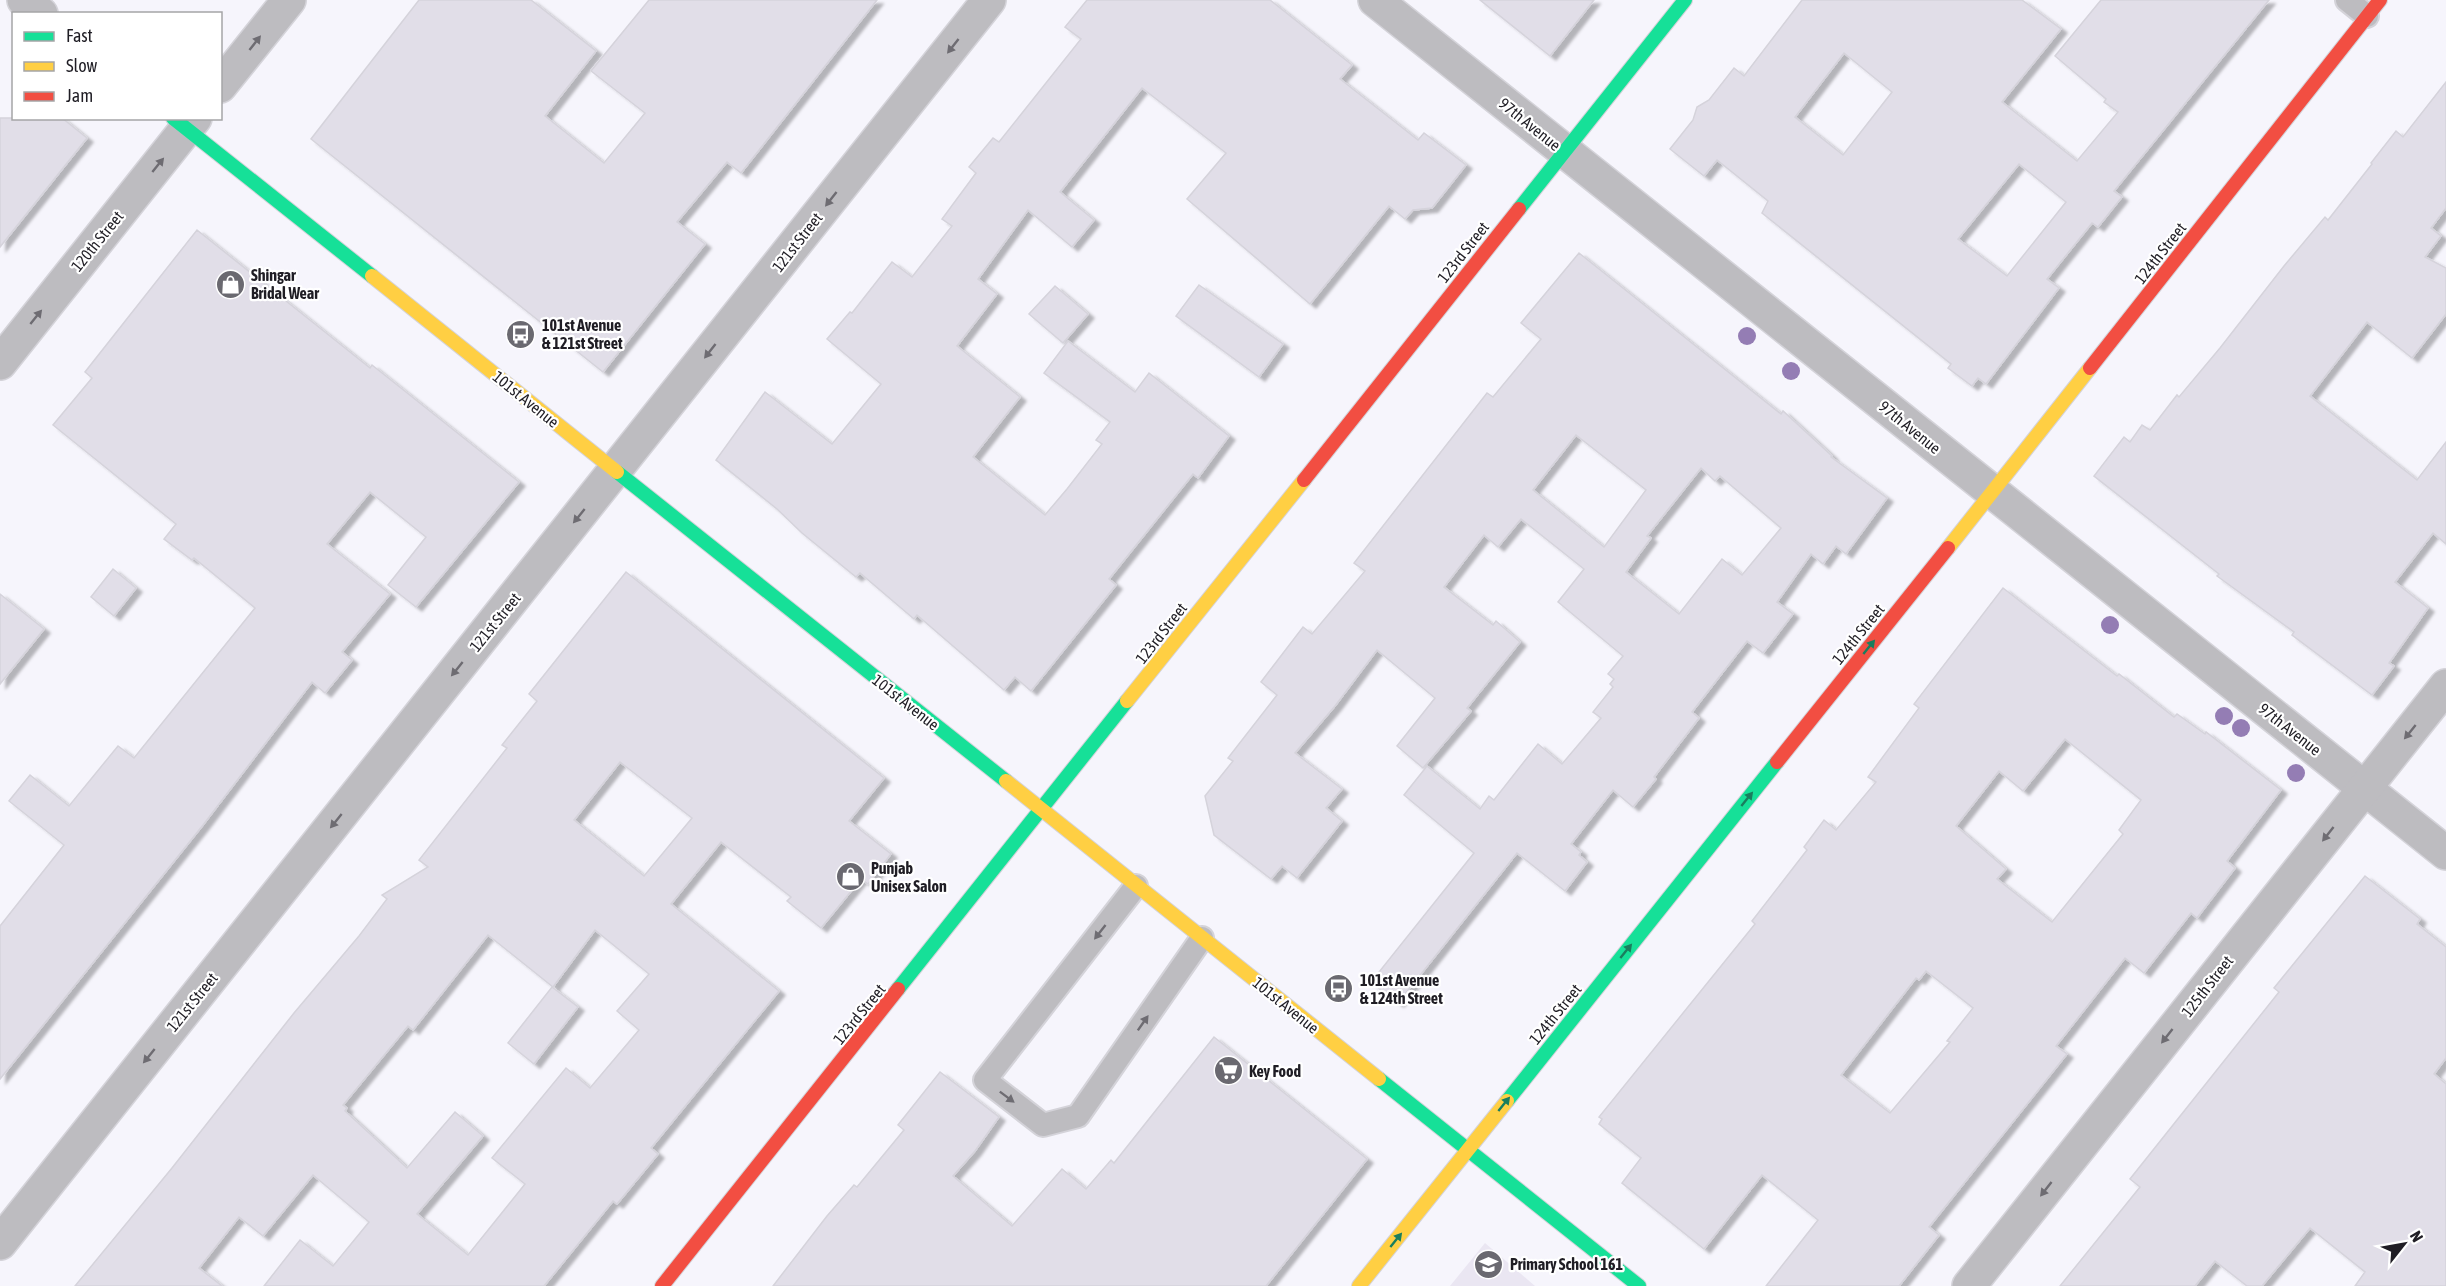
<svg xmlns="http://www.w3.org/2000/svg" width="2446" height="1286" viewBox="0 0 2446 1286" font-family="'Asap Condensed',sans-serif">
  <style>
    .built { fill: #eae6f2 }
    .building { fill: #e1dee8; stroke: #d5d3db; stroke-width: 1.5; fill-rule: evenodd; filter: url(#shadow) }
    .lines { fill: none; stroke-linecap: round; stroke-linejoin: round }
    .lane-casing { stroke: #d4d3d9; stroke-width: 26 }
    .street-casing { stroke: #d4d3d9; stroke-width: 36 }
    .fast-casing { stroke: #d4d3d9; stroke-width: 16 }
    .slow-casing { stroke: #d4d3d9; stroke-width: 16 }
    .jam-casing { stroke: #d4d3d9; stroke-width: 16 }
    .lane { stroke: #bdbcc0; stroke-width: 22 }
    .street { stroke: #bdbcc0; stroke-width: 33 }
    .fast { stroke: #16e098; stroke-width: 14 }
    .slow { stroke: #ffcf43; stroke-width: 14 }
    .jam { stroke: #f24e42; stroke-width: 14 }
    .tree { fill: #947db4 }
    .oneway { fill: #6e6c72 }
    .oneway2 { fill: #1a7e5e }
    .labels { text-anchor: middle; stroke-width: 4.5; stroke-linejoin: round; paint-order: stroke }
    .street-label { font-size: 16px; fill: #1f1d24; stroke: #fff }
    .poi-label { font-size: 16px; font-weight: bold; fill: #1f1d24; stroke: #fff; text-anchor: start }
  </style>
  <defs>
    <filter id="shadow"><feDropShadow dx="6" dy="4" stdDeviation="1.5" flood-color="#0004"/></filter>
  </defs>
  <rect width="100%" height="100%" fill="#f6f5fc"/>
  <path class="built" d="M1485,1243L1535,1286H1450Z"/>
  <g class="building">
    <path d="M419,0H531L596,51L545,116L604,163L645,113L591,71L649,0H877L741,173L727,162L677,222L705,244L603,372L311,139Z"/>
    <path d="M1087,0H1270L1352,65L1340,79L1418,140L1424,133L1466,165L1432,208L1413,210L1405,219L1389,206L1310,304L1187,199L1226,153L1142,88L1060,192L1094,220L1072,247L1028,210L978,279L997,294L957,346L1020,397L973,457L1045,515L1067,489L1102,444L1096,440L1110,422L1044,373L1068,341L1135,392L1149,373L1229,436L1198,478L1193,474L1109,579L1116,585L1031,691L1015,677L1004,690L917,615L914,619L860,573L856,577L802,533L777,509L716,460L765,392L832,444L881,384L827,339L850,312L852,313L892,262L912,277L952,226L942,219L976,173L969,167L993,138L999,142L1081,39L1065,27Z"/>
    <path d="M1480,0H1594L1550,56Z"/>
    <path d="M1802,0H2022L2061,29L2002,102L2077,161L2118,112L2104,102L2106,99L2055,56L2101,0H2269L2114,191L2122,197L2098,227L2092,223L2047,279L2059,288L1986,384L1978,378L1972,386L1948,368L1951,364L1762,213L1768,201L1717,160L1704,176L1670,149L1693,120L1697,107L1709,100L1734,68L1744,76ZM1844,53L1892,92L1843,155L1795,117ZM2019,164L2066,202L2007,276L1958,239Z"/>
    <path d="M2446,82V208L2431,228L2441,236L2425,257L2446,268V314L2412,358L2367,322L2310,396L2417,480L2446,442V544L2433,533L2395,582L2428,608L2389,663L2394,666L2372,695L2292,635L2294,632L2217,576L2219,574L2094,476L2124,437L2130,442L2142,425L2150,430L2177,395L2179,397L2220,348L2284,266L2325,217L2328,220L2372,164L2371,163L2396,131L2403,137Z"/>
    <path d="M0,118H62L87,138L0,247Z"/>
    <path d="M197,230L370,368L372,365L519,482L416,607L388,585L426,537L370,492L327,544L390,594L342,652L352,660L325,693L312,682L203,825L0,1079V926L64,845L9,801L30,775L69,806L118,746L134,758L255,608L194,558L192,560L164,539L176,524L53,425L92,378L85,372Z"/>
    <path d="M1579,253L1781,414L1783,411L1832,456L1831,457L1887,498L1846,554L1836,546L1823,564L1811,554L1777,602L1793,614L1763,653L1747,641L1692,712L1699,718L1654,777L1656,779L1633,807L1613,790L1571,844L1581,852L1579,855L1587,862L1565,891L1517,853L1398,1003L1371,982L1474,853L1404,795L1427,766L1480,809L1489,796L1494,800L1538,744L1562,764L1601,718L1593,712L1613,687L1610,684L1614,679L1608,674L1623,656L1558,602L1584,569L1521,519L1498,547L1484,535L1444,587L1493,625L1496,621L1520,642L1467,708L1471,711L1423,768L1397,746L1435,698L1377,650L1335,706L1295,753L1342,789L1326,808L1342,821L1297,878L1282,866L1271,879L1214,835L1205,796L1233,761L1228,758L1277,695L1261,682L1303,627L1312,634L1365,571L1354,563L1487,393L1493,397L1541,339L1521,323ZM1576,435L1646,490L1604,547L1533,490ZM1701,468L1715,481L1720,476L1781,528L1742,575L1722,559L1679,614L1626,572L1651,538L1647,536Z"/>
    <path d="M1199,285L1283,344L1259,377L1176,316Z"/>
    <path d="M1055,286L1088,314L1063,343L1029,314Z"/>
    <path d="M113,569L136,588L114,616L91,597Z"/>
    <path d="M626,572L884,778L849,821L891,854L868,884L861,879L821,928L787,901L791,897L721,842L671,904L779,991L651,1148L658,1154L617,1204L613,1201L544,1286H264L300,1240L333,1266L369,1222L313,1175L263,1236L239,1217L199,1268L222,1286H75L172,1168L294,1013L359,936L387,899L382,895L428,867L419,860L507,748L502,745L537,701L529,694ZM620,762L692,818L644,876L574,820ZM595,930L649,974L617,1011L639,1030L590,1088L566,1068L492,1158L525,1184L468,1255L417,1214L483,1136L455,1112L407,1168L345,1111L347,1108L343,1105L408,1026L413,1030L488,935L553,987Z"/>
    <path d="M2003,588L2117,676L2119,674L2174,717L2177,714L2205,734L2206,732L2281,790L2227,861L2235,868L2197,918L2191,913L2144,973L2125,958L2056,1046L2067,1054L1929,1227L1939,1235L1899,1286H1766L1818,1220L1762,1175L1704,1249L1622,1183L1641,1158L1599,1124L1602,1119L1599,1117L1755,924L1752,921L1807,850L1804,847L1824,820L1836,830L1876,782L1868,777L1919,708L1914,704ZM2065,739L2141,800L2119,830L2123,834L2052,922L1997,879L2006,869L1956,826L1999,771L2023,791ZM1926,971L1973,1008L1947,1041L1950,1042L1890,1113L1841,1075L1916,978L1919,980Z"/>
    <path d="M0,594L44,629L0,684Z"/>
    <path d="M2365,876L2420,919L2417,924L2446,947V1058L2434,1074L2446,1084V1286H2355L2365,1272L2310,1228L2262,1286H2247L2215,1261L2195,1286H2060L2140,1187L2130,1179L2279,992L2274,988Z"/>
    <path d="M552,987L578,1007L534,1064L508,1043Z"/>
    <path d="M1214,1037L1367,1159L1266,1286H773L827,1216L854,1185L857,1187L904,1130L898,1125L940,1072L999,1117L975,1151L953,1176L1012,1226L1062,1169L1086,1189L1111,1160L1114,1163Z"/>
  </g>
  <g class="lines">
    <defs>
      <g id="lane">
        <path d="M2347,0L2367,16"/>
        <path d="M1136,886L985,1080L1043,1125L1078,1116L1202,938"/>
      </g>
      <g id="street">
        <path d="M24,0L41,14"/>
        <path d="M1375,0L2446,853"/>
        <path d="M220,86L289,0"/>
        <path d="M0,363L195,118"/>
        <path d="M0,1243L989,0"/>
        <path d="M1969,1286L2446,686"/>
      </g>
      <g id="fast">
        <path d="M173,118L372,276"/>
        <path d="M1519,209L1685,0"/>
        <path d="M617,472L1006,781"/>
        <path d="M898,989L1127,701"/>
        <path d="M1379,1079L1639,1286"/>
        <path d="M1507,1101L1777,762"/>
      </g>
      <g id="slow">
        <path d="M372,276L617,472"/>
        <path d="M1948,548L2090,368"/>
        <path d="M1127,701L1304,480"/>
        <path d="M1006,781L1379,1079"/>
        <path d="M1359,1286L1507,1101"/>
      </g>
      <g id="jam">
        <path d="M2090,368L2380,0"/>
        <path d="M1304,480L1519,209"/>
        <path d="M1777,762L1948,548"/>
        <path d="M662,1286L898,989"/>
      </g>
    </defs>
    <use href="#lane" class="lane-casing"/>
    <use href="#street" class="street-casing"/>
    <use href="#fast" class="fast-casing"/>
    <use href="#slow" class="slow-casing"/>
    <use href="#jam" class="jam-casing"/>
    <use href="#lane" class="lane"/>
    <use href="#street" class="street"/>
    <use href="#fast" class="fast"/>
    <use href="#slow" class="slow"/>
    <use href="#jam" class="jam"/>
  </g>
  <g class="tree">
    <circle cx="1747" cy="336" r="9"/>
    <circle cx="1791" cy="371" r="9"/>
    <circle cx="2110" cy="625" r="9"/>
    <circle cx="2224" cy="716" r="9"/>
    <circle cx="2241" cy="728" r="9"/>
    <circle cx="2296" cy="773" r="9"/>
  </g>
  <defs><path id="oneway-solid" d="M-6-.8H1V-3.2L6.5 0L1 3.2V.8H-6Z" transform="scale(1.5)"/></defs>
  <g class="oneway">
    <use href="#oneway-solid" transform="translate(255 43) rotate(-52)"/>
    <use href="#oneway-solid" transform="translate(953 46) rotate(128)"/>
    <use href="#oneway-solid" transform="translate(158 165) rotate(-51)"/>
    <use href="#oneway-solid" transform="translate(831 199) rotate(128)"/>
    <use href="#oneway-solid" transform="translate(36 317) rotate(-51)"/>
    <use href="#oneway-solid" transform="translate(710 351) rotate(128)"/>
    <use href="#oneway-solid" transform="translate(579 516) rotate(129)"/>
    <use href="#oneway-solid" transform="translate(457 669) rotate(129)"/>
    <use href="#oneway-solid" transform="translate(2410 732) rotate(129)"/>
    <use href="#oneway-solid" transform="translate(336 821) rotate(129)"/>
    <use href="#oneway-solid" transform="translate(2328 834) rotate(128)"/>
    <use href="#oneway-solid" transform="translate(1100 932) rotate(128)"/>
    <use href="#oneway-solid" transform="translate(1143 1023) rotate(-55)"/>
    <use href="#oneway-solid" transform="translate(2167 1036) rotate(128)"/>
    <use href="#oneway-solid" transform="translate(149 1056) rotate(129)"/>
    <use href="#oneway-solid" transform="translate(1007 1097) rotate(37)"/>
    <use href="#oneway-solid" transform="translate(2046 1189) rotate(128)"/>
  </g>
  <g class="oneway2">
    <use href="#oneway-solid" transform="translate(1869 647) rotate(-51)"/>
    <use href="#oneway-solid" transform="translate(1747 799) rotate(-51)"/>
    <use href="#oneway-solid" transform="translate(1626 951) rotate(-51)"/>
    <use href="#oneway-solid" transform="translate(1504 1104) rotate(-51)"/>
    <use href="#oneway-solid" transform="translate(1396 1240) rotate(-51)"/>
  </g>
  <defs>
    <symbol id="shop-disc" viewBox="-11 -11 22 22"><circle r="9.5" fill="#6a6970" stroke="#fff"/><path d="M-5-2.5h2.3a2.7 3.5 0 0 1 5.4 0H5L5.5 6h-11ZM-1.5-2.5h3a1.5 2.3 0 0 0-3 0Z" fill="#fff"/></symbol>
    <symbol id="bus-disc" viewBox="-11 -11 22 22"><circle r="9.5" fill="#6a6970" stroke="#fff"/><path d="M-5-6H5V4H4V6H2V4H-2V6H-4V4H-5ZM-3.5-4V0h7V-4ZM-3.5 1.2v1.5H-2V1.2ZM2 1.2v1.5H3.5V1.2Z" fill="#fff"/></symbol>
    <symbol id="supermarket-disc" viewBox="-11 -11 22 22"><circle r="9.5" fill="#6a6970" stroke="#fff"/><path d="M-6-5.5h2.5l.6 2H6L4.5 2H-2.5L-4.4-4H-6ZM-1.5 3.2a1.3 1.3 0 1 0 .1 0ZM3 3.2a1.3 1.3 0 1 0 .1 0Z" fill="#fff"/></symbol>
    <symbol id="school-disc" viewBox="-11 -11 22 22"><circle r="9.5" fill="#6a6970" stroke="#fff"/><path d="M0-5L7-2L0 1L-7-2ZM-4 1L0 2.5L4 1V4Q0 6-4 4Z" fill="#fff"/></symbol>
  </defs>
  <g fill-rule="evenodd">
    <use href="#shop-disc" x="214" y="268" width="33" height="33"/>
    <use href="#bus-disc" x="504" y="318" width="33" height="33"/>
    <use href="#shop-disc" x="834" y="860" width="33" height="33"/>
    <use href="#bus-disc" x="1322" y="972" width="33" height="33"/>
    <use href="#supermarket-disc" x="1212" y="1054" width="33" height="33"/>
    <use href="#school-disc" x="1472" y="1248" width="33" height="33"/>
  </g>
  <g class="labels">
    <g class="street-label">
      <text transform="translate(1530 124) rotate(39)" y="6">97th Avenue</text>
      <text transform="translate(97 241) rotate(-51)" y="6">120th Street</text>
      <text transform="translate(797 242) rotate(-52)" y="6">121st Street</text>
      <text transform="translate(1463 252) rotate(-52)" y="6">123rd Street</text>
      <text transform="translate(2160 253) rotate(-52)" y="6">124th Street</text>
      <text transform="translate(526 399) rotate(39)" y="6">101st Avenue</text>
      <text transform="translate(1910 427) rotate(39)" y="6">97th Avenue</text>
      <text transform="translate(495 622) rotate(-51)" y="6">121st Street</text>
      <text transform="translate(1161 633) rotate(-52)" y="6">123rd Street</text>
      <text transform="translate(1858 634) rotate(-51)" y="6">124th Street</text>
      <text transform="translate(906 702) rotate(38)" y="6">101st Avenue</text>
      <text transform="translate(2290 729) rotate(38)" y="6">97th Avenue</text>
      <text transform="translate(2207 986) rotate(-52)" y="6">125th Street</text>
      <text transform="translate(192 1002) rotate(-51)" y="6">121st Street</text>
      <text transform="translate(1286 1005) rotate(39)" y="6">101st Avenue</text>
      <text transform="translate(859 1014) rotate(-51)" y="6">123rd Street</text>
      <text transform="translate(1555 1014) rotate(-51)" y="6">124th Street</text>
    </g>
    <g class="poi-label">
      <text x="251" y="281">Shingar<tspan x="251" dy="18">Bridal Wear</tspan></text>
      <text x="542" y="331">101st Avenue<tspan x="542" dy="18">&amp; 121st Street</tspan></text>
      <text x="871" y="874">Punjab<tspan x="871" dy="18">Unisex Salon</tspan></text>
      <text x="1360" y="986">101st Avenue<tspan x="1360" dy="18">&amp; 124th Street</tspan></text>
      <text x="1249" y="1077">Key Food</text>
      <text x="1510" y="1270">Primary School 161</text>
    </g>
  </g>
  <rect x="12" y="12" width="210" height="108" fill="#ffffff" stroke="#a5a5a7" stroke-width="1.5"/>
  <rect x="24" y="32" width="30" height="9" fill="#16e098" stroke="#a5a5a7" stroke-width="1.5"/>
  <text x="66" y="42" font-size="18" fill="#1f1d24">Fast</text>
  <rect x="24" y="62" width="30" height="9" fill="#ffcf43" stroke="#a5a5a7" stroke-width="1.5"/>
  <text x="66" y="72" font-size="18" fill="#1f1d24">Slow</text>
  <rect x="24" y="92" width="30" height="9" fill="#f24e42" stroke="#a5a5a7" stroke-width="1.5"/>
  <text x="66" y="102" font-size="18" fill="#1f1d24">Jam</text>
  <g transform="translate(2404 1244) rotate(59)" stroke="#ffffff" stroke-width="4.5" paint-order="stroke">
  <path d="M0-4.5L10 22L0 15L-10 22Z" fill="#1f1d24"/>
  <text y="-9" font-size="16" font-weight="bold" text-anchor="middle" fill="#1f1d24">N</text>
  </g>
</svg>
